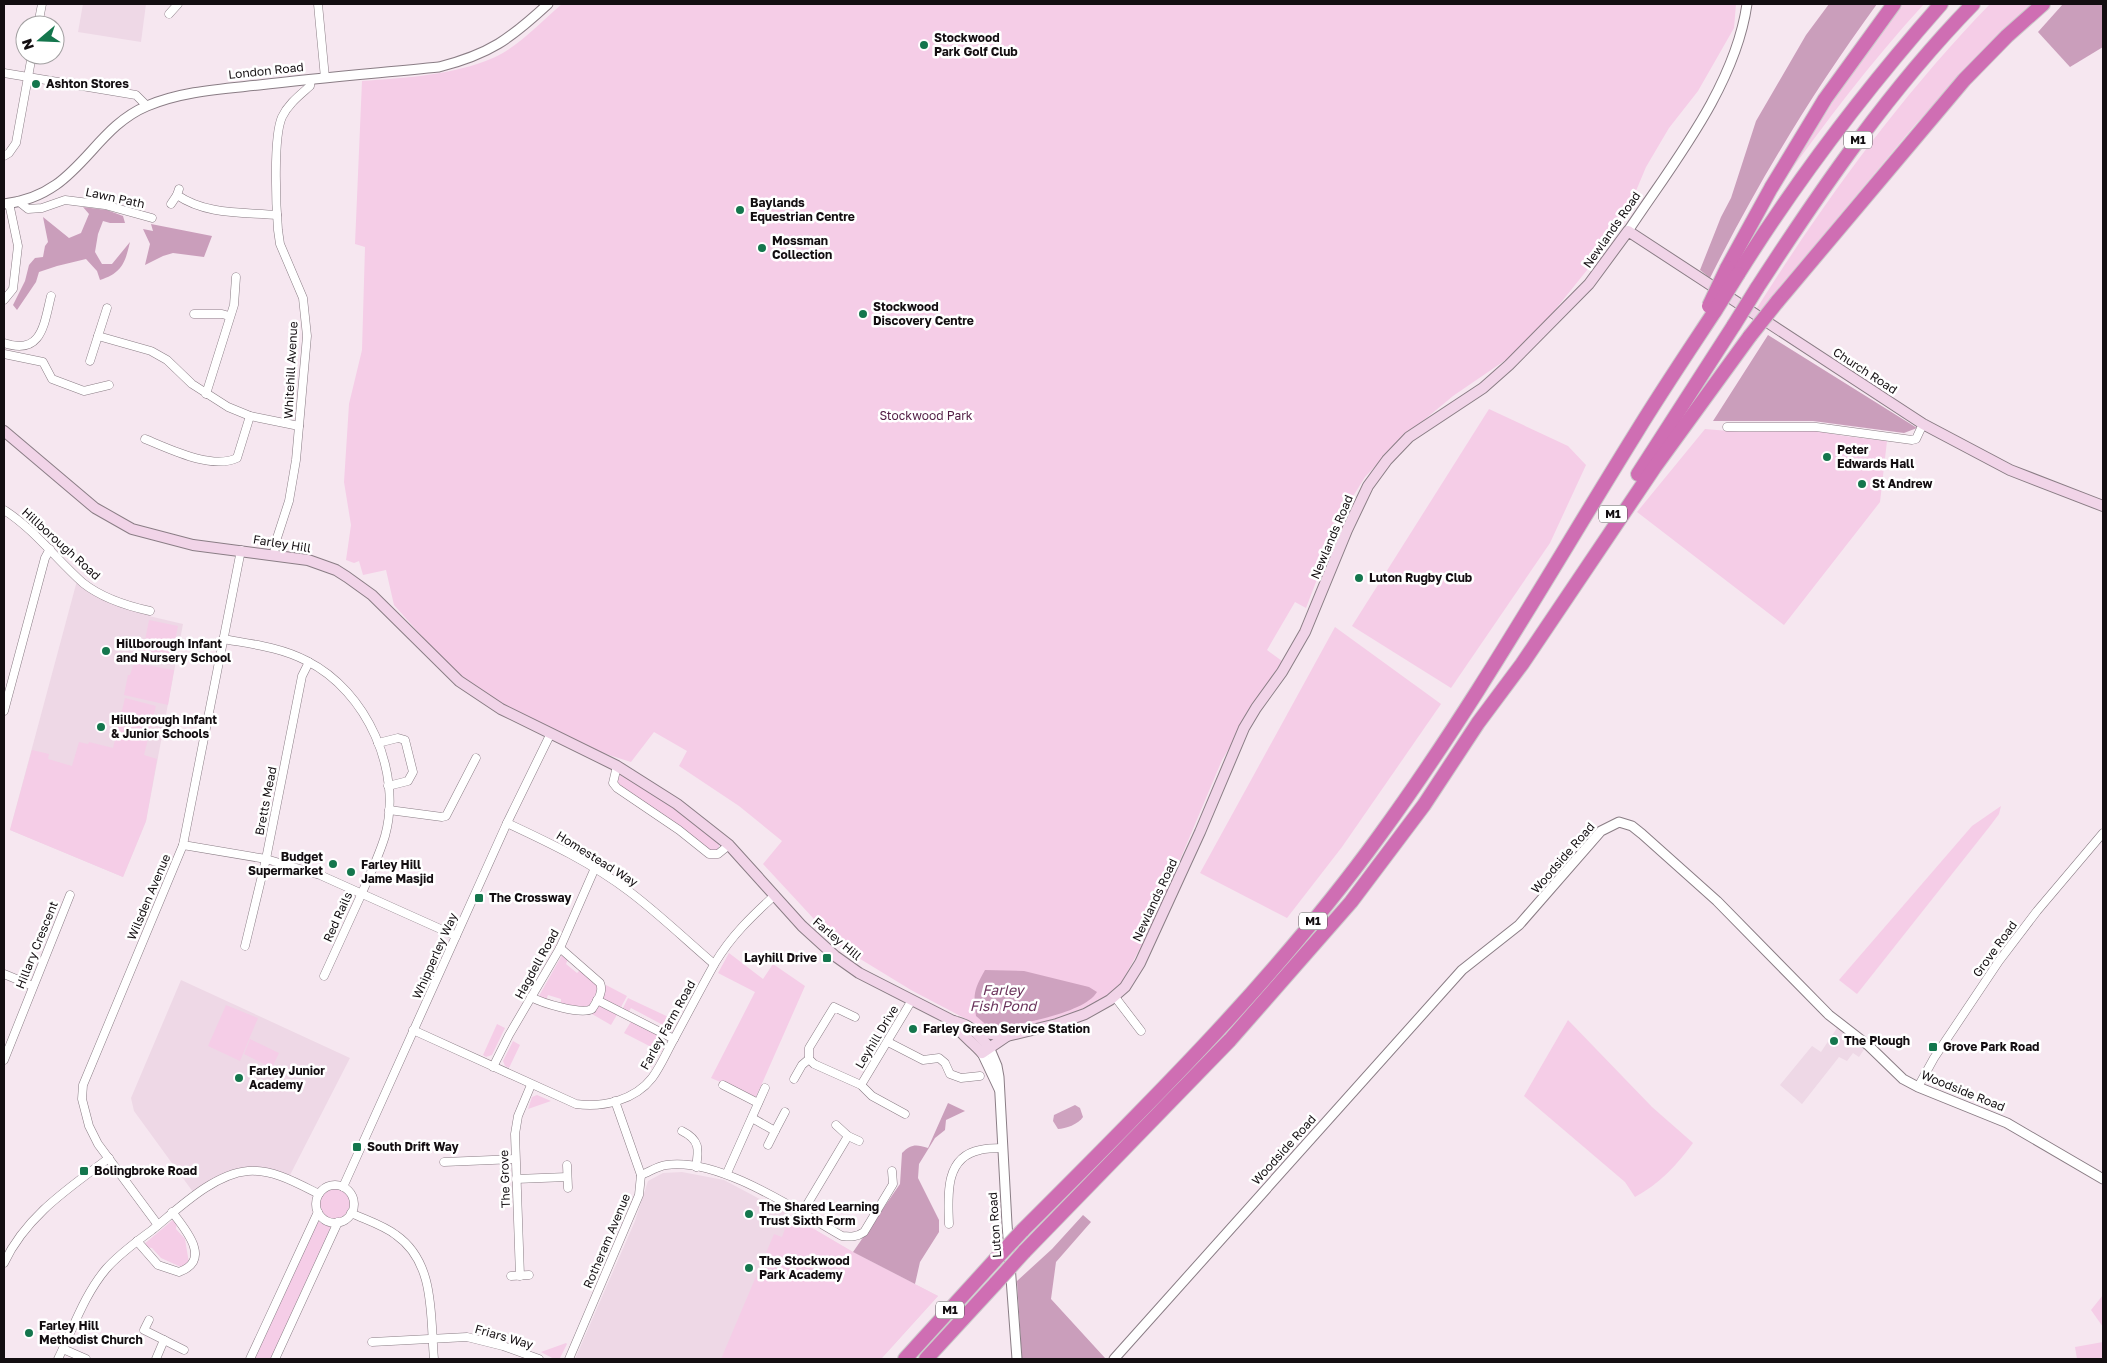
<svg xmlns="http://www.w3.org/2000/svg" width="2107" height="1363" viewBox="0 0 2107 1363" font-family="'Golos Text',sans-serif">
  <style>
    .built { fill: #eed8e6 }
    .green { fill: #f5cde7 }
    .forest { fill: #ca9ebb }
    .water { fill: #cea2bf }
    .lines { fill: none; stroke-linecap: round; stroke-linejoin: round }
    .minor-casing { stroke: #8a7d85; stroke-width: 9 }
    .tertiary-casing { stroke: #8a7d85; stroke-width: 11 }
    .secondary-casing { stroke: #8a7d85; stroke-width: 12 }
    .motorway-casing { stroke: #cbcacb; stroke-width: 16 }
    .minor { stroke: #fff; stroke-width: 8 }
    .tertiary { stroke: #fff; stroke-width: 9 }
    .secondary { stroke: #f1d4e8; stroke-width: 10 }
    .motorway { stroke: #cf6eb3; stroke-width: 14 }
    .motorway-bridge-casing { stroke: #cbcacb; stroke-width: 16; stroke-linecap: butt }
    .motorway-bridge { stroke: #cf6eb3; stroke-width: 14 }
    .poi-dot { fill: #14764d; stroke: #fff; stroke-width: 2 }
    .labels { text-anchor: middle; stroke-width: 5; stroke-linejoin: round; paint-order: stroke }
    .shield { fill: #fff; stroke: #5a5658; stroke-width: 1 }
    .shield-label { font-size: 11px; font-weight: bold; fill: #130e11 }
    .poi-label { font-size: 12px; font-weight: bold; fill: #130e11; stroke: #fff; text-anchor: start }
    .street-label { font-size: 12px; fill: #130e11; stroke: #fff }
    .park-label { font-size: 12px; fill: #511c43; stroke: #fff }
    .water-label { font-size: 14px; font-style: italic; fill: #6a335b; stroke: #fff }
  </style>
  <rect width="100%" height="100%" fill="#f6e7f0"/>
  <g class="built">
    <path d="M83,4H146L141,42L78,32Z"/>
    <path d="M78,577L89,587L150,611L149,616L183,624L146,821L123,877L10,830Z"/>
    <path d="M181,980L350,1058L289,1177L255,1167L193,1192L134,1111L131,1098Z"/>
    <path d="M1837,1028L1865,1048L1859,1057L1853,1053L1847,1061L1839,1057L1802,1104L1780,1085L1812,1046L1821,1052Z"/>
    <path d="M682,1172L724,1180L790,1215L853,1252L938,1296L881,1359H575L635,1221L648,1181L663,1173Z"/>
  </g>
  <g class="green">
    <path d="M562,4H1736L1734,28L1698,91L1669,128L1646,167L1620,229L1526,346L1453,396L1401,439L1365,477L1342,514L1306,608L1295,602L1267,650L1282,661L1222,760L1153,924L1116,993L1061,1021L987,1030L911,990L839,946L763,864L782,841L739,806L679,766L687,751L654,732L631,762L571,743L549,733L460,679L394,605L386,570L363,575L359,561L354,563L346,560L351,525L344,482L349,404L362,350L365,247L355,244L362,81C404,78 454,75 493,58C517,48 542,21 562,4Z"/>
    <path d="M1899,4H1924C1869,64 1821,128 1774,194L1817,119Z"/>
    <path d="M1990,4H2034L1972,63L1915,125L1761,310L1757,308C1825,200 1901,96 1990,4Z"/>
    <path d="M1489,409L1568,446L1586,465L1550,543L1451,688L1352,626Z"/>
    <path d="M1705,429L1740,432L1818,431L1844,436L1887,441L1880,502L1784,625L1637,512Z"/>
    <path d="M149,620L178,626L171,661L142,655Z"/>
    <path d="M1335,627L1441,704L1342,847L1287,918L1200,873Z"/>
    <path d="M134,663L174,670L168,705L124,695L128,675H130Z"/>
    <path d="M125,698L156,706L144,755L157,759L146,821L123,877L10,830L32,750L49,754L48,759L72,766L79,742L88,744L89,742L113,748Z"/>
    <path d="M620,775C656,795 688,817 719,844V852L710,850L615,783L616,778Z"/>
    <path d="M2001,806L1999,814L1990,826L1857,994L1839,980L1972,826Z"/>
    <path d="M729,953L763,979L773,964L805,986L756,1097L711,1078L755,992L718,973Z"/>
    <path d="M562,955L568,959L566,964L577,973L581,969L598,984L599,989L590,1008L586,1010L561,1004V999L548,995L546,1000L539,996Z"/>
    <path d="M606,985L627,996L620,1009L603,999L602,995Z"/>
    <path d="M628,998L677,1021L671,1033L660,1031L663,1025L631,1008L628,1013L622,1010Z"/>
    <path d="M600,1004L618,1013L611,1025L592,1014L596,1006Z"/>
    <path d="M226,1005L258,1018L240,1061L208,1046Z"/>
    <path d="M632,1020L664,1038L666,1043L661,1052L624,1033Z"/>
    <path d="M1568,1020L1652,1107L1693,1143C1678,1164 1658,1185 1635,1197L1625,1182L1524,1096Z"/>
    <path d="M497,1024L505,1028L492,1055L486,1057L483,1055Z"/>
    <path d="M250,1039L279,1053L272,1068L244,1054Z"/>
    <path d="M513,1041L520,1045L509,1068L505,1066L503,1061Z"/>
    <path d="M537,1095L551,1101L528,1109L532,1097Z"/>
    <circle cx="334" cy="1203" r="16"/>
    <path d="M790,1215L853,1252L938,1296L881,1359H721L774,1234L782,1237Z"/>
    <path d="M174,1219L177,1221L176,1229L185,1239L189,1263L183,1268L161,1258L152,1248L144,1247L143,1245Z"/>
    <path d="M317,1221L330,1226L331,1228L272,1359H252Z"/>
    <path d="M2103,1295V1327L2091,1310Z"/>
    <path d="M2103,1342V1359H2077L2075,1347Z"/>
    <path d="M566,1343L567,1344L560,1358L554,1359L541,1352Z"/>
  </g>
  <g class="forest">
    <path d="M1829,4H1877C1814,90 1758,182 1710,278L1700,270L1721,217L1731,198L1756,121L1806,35Z"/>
    <path d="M2063,4H2103V47L2070,67L2038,32Z"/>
    <path d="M83,207L107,210L123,216L125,223H110L103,221L98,234L95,252L102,264H112L130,242C125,263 122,273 100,280L97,271L86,259L57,266L39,272L36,282L17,310L13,305L25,281L29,265L35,258L43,257L45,246L48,242L43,217L69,238L81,233L89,214Z"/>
    <path d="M151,224L212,236L204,257L173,253L163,256L145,265L150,244L143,229L153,231Z"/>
    <path d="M1768,335L1917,428L1904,433L1813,421H1713Z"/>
    <path d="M948,1103L965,1111L946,1120L945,1130L935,1138L919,1164L918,1178L939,1220V1232L920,1262L915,1284L853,1252L900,1184L902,1153C911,1144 916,1144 928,1148Z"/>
    <path d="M1083,1215L1091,1222L1056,1262L1051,1299L1105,1358L1022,1359L1017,1281L1052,1249Z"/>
  </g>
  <g class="water">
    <path d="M985,970L1024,971L1089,987L1097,992C1084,1014 1015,1025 991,1029L976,1016C973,993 974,990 985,970Z"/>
    <path d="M1075,1105L1080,1108L1083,1117C1079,1124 1065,1129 1058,1129L1053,1121L1054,1115Z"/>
  </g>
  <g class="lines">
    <defs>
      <g id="minor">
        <path d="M318,4L325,78"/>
        <path d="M169,14L178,4"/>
        <path d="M38,25L42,4"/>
        <path d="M4,73L136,95L147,106"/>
        <path d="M4,156L9,153L16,143L32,55"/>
        <path d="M179,189L177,195C206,215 242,212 277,215"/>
        <path d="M18,201L28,209L42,208L65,200L105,205L152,218"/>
        <path d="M171,204L177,195"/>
        <path d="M4,300L13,289L18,246L9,203"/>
        <path d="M194,314H222L229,316"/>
        <path d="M98,336L151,351L167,360L192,384L228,407L250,416L299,426"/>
        <path d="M4,343C42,356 44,324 51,296"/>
        <path d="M4,354L43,362L52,379L84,391L109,385"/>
        <path d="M90,361L107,308"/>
        <path d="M206,394L234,305L236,277"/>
        <path d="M1727,427H1816L1912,440L1916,439L1923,424"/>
        <path d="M145,439C170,449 211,470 237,458L250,416"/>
        <path d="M4,510C34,529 56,559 83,583C102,598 127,606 150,611"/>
        <path d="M274,555L276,541L289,501L296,460L307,336L303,298L280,244L278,230C276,206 273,137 282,117C288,104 300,95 310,86L311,79"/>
        <path d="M223,639C251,644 281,647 307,661C367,691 403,772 385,836C379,856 370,874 362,893C349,921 337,948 324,976"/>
        <path d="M4,711L45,558L50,549"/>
        <path d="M378,743L398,738L405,740L413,772L408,781L388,786"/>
        <path d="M617,766L613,783L617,788L679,830L709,854H718L729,845"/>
        <path d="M389,810L442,817L446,816L476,758"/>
        <path d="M507,823C550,843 592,863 630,892C659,914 686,940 714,964"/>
        <path d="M183,845L266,859L320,875L456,936"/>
        <path d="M245,946L266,859L302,676L309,662"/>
        <path d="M4,974L33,986"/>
        <path d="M531,997C542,1003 581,1015 592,1009C597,1001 604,992 600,983L560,948"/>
        <path d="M1115,997L1141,1031"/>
        <path d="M597,1000L674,1039"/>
        <path d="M855,1017L834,1007L809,1048V1059L814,1064L861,1085L872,1096L905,1114"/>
        <path d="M413,1030L576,1104C603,1108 635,1100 652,1078C661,1066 667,1051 675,1037C688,1013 701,988 715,963C731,936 752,916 775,895"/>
        <path d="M888,1042L923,1060L939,1058L945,1063L950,1074L961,1078L980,1076"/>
        <path d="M4,1060L70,895"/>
        <path d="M493,1067L509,1035L560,948L595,868"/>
        <path d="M794,1079L802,1065L809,1059"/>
        <path d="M723,1085L758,1103"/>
        <path d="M861,1085L912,1000"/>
        <path d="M1918,1087L1934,1058L1999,961L2037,911L2103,833"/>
        <path d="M752,1118L775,1131L785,1112"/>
        <path d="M836,1125L848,1136L859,1141"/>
        <path d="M682,1131C700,1140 699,1149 696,1167"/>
        <path d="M768,1145L775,1131"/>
        <path d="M444,1162L515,1159"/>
        <path d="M567,1165L568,1188"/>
        <path d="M727,1173L765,1088"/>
        <path d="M641,1175C649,1172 658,1166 666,1165C719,1157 796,1210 842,1236C851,1237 857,1237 864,1232L893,1184L892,1171"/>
        <path d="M516,1179L567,1177"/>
        <circle cx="335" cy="1204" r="19"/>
        <path d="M343,1187L507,823L550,735"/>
        <path d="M351,1213C366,1220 383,1225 396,1235C436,1263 430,1317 434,1359"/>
        <path d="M802,1213L848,1136"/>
        <path d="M949,1224C948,1197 944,1157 980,1150C987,1148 995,1148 1003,1148"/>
        <path d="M158,1225L98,1144L89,1126L82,1099L83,1085L183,845L241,550"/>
        <path d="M137,1241L158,1265L179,1272C212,1260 186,1230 172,1212"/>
        <path d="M4,1263C26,1216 69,1188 109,1158"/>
        <path d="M511,1276L529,1275"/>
        <path d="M520,1276L515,1134L518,1116L531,1085"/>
        <path d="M149,1320L144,1330L184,1350"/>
        <path d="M372,1342L467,1337L503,1346L539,1359"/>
        <path d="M63,1349L86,1359"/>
        <path d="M58,1359C73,1329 84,1295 106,1269C119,1254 136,1242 152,1230C178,1209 213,1174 248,1171C273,1169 297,1183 319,1194"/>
        <path d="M156,1359L164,1340"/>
        <path d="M250,1359L318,1212"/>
        <path d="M275,1359L338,1222"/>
        <path d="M569,1359L639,1195L641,1175L615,1101"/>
      </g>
      <g id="tertiary">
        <path d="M4,204C79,196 90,130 147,106C182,91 222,89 259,85C319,78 379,73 439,67C490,54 510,39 548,4"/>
        <path d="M1628,231C1673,163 1735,87 1747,4"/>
        <path d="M989,1047L997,1066L999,1077L1007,1224L1017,1359"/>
        <path d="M982,1053L999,1089"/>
        <path d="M1114,1359L1462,970L1519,925L1601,831L1619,822L1632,826L1642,834L1717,901L1829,1015L1869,1046L1903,1079L1918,1087L2007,1123L2103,1179"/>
      </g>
      <g id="secondary">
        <path d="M4,431L95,508L132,529L193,545L308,560L336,570L347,577L372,595L459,681L501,709L617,766L677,804L729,845L802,926L835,956L859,973L953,1021C971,1025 977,1033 989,1047"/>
        <path d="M953,1021C959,1034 973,1042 982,1053L1007,1036L1057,1024L1085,1014L1110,1000L1125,987L1140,963L1200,832L1244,728L1256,708L1282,672L1305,632L1347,530L1368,486L1387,460L1409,437L1483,388L1509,365L1589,284L1628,231L1923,424L2010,470L2103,506"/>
        <path d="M976,1032L1007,1036"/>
      </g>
      <g id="motorway">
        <path d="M1727,268L1771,188L1825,99L1894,4"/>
        <path d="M1738,274C1798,178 1866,89 1941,4"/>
        <path d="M1757,288C1822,188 1890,89 1973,4"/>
        <path d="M1777,302L1964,80L2007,36L2043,4"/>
        <path d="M1638,474L1734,325"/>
        <path d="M1022,1231C1148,1105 1276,979 1380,835C1474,706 1552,568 1636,433C1661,392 1688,352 1715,311"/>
        <path d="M1024,1252L1230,1040L1351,902L1424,805L1478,723L1522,664L1654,468L1750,336"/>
        <path d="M905,1359L995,1260"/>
        <path d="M926,1359L996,1283"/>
      </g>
    </defs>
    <use href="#minor" class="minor-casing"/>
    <use href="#tertiary" class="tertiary-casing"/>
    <use href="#secondary" class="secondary-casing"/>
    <use href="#motorway" class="motorway-casing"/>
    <use href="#minor" class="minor"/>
    <use href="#tertiary" class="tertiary"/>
    <use href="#secondary" class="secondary"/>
    <use href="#motorway" class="motorway"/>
    <defs>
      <g id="motorway-bridge">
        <path d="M1709,306L1727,268"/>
        <path d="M1715,311L1738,274"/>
        <path d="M1734,325L1757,288"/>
        <path d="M1750,336L1777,302"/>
        <path d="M995,1260L1022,1231"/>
        <path d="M996,1283L1024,1252"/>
      </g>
    </defs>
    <use href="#motorway-bridge" class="motorway-bridge-casing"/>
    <use href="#motorway-bridge" class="motorway-bridge"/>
  </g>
  <g class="poi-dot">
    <circle cx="924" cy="45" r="5"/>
    <circle cx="36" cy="84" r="5"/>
    <circle cx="740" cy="210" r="5"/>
    <circle cx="762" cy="248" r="5"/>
    <circle cx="863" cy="314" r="5"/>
    <circle cx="1827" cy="457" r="5"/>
    <circle cx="1862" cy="484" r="5"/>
    <circle cx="1359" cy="578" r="5"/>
    <circle cx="106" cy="651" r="5"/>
    <circle cx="101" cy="727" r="5"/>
    <circle cx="333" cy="864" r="5"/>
    <circle cx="351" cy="872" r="5"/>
    <rect x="474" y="893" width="10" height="10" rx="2.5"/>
    <rect x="822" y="953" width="10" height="10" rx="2.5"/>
    <circle cx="913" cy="1029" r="5"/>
    <circle cx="1834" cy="1041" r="5"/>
    <rect x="1928" y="1042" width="10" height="10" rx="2.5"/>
    <circle cx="239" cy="1078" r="5"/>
    <rect x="352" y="1142" width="10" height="10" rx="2.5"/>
    <rect x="79" y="1166" width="10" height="10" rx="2.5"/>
    <circle cx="749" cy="1214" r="5"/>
    <circle cx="749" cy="1268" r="5"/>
    <circle cx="29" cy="1333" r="5"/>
  </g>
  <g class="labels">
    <g class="shield">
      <rect x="1844" y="131.5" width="28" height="17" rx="4"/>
      <rect x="1599" y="505.5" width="28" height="17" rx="4"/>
      <rect x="1299" y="912.5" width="28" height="17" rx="4"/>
      <rect x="936" y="1301.5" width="28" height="17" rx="4"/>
    </g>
    <g class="shield-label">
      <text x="1858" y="144">M1</text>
      <text x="1613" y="518">M1</text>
      <text x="1313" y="925">M1</text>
      <text x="950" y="1314">M1</text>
    </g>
    <g class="poi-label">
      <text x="934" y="42">Stockwood<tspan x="934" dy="14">Park Golf Club</tspan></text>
      <text x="46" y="88">Ashton Stores</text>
      <text x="750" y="207">Baylands<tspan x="750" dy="14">Equestrian Centre</tspan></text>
      <text x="772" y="245">Mossman<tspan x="772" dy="14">Collection</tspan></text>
      <text x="873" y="311">Stockwood<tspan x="873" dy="14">Discovery Centre</tspan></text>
      <text x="1837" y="454">Peter<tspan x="1837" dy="14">Edwards Hall</tspan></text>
      <text x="1872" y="488">St Andrew</text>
      <text x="1369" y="582">Luton Rugby Club</text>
      <text x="116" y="648">Hillborough Infant<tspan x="116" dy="14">and Nursery School</tspan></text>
      <text x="111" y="724">Hillborough Infant<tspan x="111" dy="14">&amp; Junior Schools</tspan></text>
      <text x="323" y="861" text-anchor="end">Budget<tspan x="323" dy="14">Supermarket</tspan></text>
      <text x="361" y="869">Farley Hill<tspan x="361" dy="14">Jame Masjid</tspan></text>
      <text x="489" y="902">The Crossway</text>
      <text x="817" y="962" text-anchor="end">Layhill Drive</text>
      <text x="923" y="1033">Farley Green Service Station</text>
      <text x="1844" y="1045">The Plough</text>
      <text x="1943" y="1051">Grove Park Road</text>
      <text x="249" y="1075">Farley Junior<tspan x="249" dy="14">Academy</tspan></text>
      <text x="367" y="1151">South Drift Way</text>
      <text x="94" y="1175">Bolingbroke Road</text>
      <text x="759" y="1211">The Shared Learning<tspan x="759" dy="14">Trust Sixth Form</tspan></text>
      <text x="759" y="1265">The Stockwood<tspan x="759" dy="14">Park Academy</tspan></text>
      <text x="39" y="1330">Farley Hill<tspan x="39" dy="14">Methodist Church</tspan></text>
    </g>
    <g class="street-label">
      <text transform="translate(266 71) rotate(-6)" y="4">London Road</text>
      <text transform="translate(115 198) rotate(12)" y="4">Lawn Path</text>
      <text transform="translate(1612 230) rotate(-55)" y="4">Newlands Road</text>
      <text transform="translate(291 370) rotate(-87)" y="4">Whitehill Avenue</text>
      <text transform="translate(1865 371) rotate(33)" y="4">Church Road</text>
      <text transform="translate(1332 537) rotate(-67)" y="4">Newlands Road</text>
      <text transform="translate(61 544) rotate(42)" y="4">Hillborough Road</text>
      <text transform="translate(282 544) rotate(9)" y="4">Farley Hill</text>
      <text transform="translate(266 801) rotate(-79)" y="4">Bretts Mead</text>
      <text transform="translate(1563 858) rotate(-49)" y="4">Woodside Road</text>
      <text transform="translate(597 859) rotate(32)" y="4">Homestead Way</text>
      <text transform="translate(149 897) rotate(-67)" y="4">Wilsden Avenue</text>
      <text transform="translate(1155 900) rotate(-65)" y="4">Newlands Road</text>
      <text transform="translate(338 917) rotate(-66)" y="4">Red Rails</text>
      <text transform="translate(837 939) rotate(40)" y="4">Farley Hill</text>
      <text transform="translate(37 945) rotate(-68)" y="4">Hillary Crescent</text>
      <text transform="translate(1995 949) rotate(-54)" y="4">Grove Road</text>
      <text transform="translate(435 956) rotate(-66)" y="4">Whipperley Way</text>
      <text transform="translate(537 964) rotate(-61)" y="4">Hagdell Road</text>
      <text transform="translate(668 1025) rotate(-61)" y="4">Farley Farm Road</text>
      <text transform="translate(877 1037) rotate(-59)" y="4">Leyhill Drive</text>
      <text transform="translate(1963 1091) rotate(22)" y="4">Woodside Road</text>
      <text transform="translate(1284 1150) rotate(-48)" y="4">Woodside Road</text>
      <text transform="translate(505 1179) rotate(-92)" y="4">The Grove</text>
      <text transform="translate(995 1225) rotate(-94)" y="4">Luton Road</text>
      <text transform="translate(607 1241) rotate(-67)" y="4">Rotheram Avenue</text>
      <text transform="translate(504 1337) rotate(16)" y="4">Friars Way</text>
    </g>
    <g class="park-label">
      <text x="926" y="420">Stockwood Park</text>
    </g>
    <g class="water-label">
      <text x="1003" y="995">Farley<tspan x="1003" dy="16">Fish Pond</tspan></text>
    </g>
  </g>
  <rect width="2107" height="1363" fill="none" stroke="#130e11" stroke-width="10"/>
  <g transform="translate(40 40) rotate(251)"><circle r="24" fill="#ffffff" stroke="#a19fa0"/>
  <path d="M0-4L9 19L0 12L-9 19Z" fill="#14764d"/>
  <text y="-8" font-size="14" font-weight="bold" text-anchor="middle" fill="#130e11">N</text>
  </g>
</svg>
